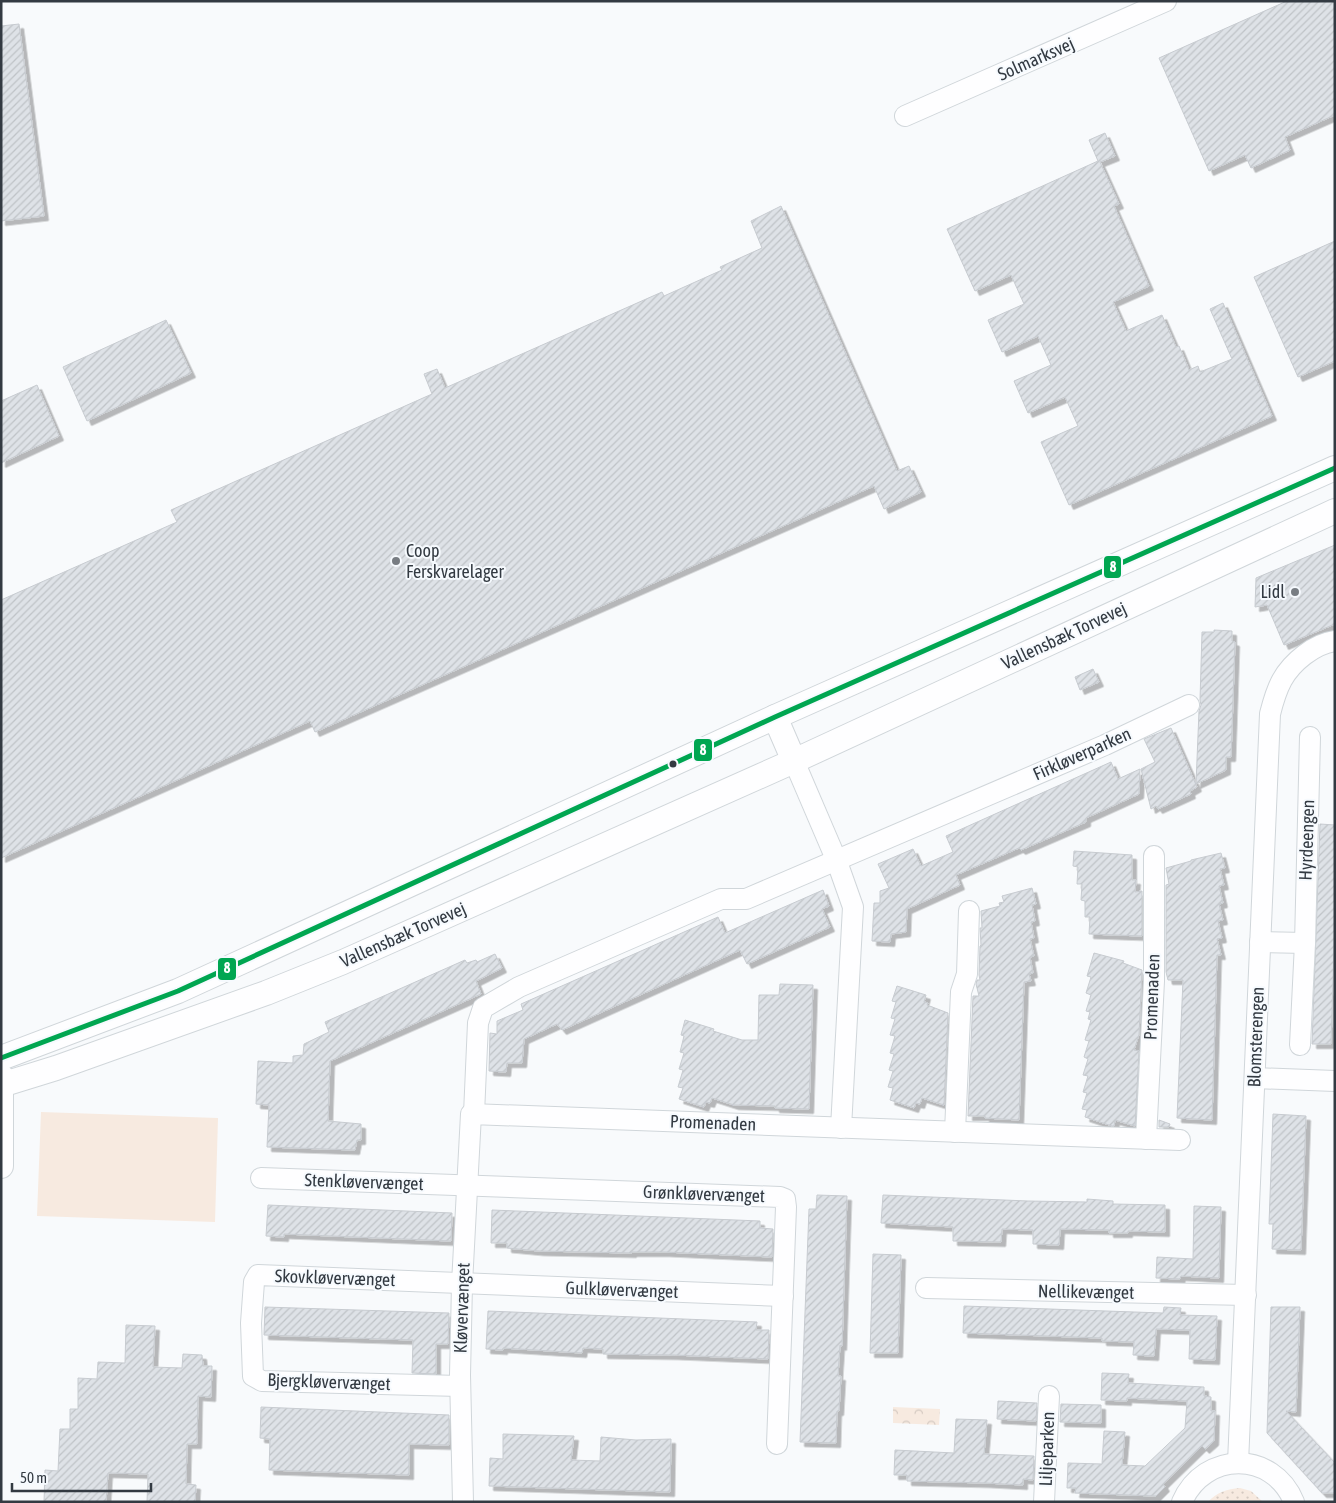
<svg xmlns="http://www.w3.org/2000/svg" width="1336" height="1503" viewBox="0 0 1336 1503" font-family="'Asap Condensed',sans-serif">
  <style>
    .grass { fill: url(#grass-dots) }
    .park { fill: url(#park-crowns) }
    .pitch { fill: #f7eae0 }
    .building { fill: url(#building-hatch); stroke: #c7cbd0; filter: url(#shadow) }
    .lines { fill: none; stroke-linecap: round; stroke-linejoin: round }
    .minor-casing { stroke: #d0d6da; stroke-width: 22 }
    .tertiary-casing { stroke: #d0d6da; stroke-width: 26 }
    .minor { stroke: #fefeff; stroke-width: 20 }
    .tertiary { stroke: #fefeff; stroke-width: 24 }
    .bus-1-casing { stroke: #f6fafe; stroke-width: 9 }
    .bus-1 { stroke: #00a651; stroke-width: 5 }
    .poi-dot { fill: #787d83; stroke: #f6fafe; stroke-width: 2 }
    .bus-dot { fill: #333a42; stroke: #f6fafe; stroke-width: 2 }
    .labels { text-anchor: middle; stroke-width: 4; stroke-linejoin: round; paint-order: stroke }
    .street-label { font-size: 18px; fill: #333a42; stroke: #f6fafe }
    .poi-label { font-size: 18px; fill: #333a42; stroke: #f6fafe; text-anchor: start }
    .line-badge { stroke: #f6fafe; stroke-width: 2 }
    .badge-label { font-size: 14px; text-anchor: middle; font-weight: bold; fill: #fff }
  </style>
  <defs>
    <pattern id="grass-dots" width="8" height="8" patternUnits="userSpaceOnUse" patternTransform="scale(1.25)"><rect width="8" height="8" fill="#f7eae0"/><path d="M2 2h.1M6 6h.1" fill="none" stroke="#d4c9c1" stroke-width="1.8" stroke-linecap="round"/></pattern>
    <pattern id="park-crowns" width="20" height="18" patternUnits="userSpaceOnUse" patternTransform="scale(1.25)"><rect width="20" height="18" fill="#f7eae0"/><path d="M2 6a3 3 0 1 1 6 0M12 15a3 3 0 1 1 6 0" fill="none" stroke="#d4c9c1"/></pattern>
    <pattern id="building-hatch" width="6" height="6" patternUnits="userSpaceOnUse" patternTransform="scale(1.25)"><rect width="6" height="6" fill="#dee2e7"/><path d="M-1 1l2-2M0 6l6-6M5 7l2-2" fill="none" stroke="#bfc3c7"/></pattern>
    <filter id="shadow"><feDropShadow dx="4.5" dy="4.5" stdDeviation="0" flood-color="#0004"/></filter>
  </defs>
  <rect width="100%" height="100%" fill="#f8fafc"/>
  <path class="grass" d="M1240,1488L1251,1491L1263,1502H1208C1217,1492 1227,1489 1240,1488Z"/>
  <path class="park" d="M893,1407L940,1409L939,1425L893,1423Z"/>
  <path class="pitch" d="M41,1112L218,1118L215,1222L37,1216Z"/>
  <g class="building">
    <path d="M1287,1H1335V115L1285,137L1290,150L1251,168L1245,155L1209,171L1159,58Z"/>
    <path d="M19,24L44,216L1,221V26Z"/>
    <path d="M1105,133L1115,156L1100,162L1119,204L1114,206L1149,286L1113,302L1126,331L1162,315L1176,347L1179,346L1189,370L1198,366L1200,372L1232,359L1210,309L1223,303L1272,416L1069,505L1041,442L1078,426L1065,397L1028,413L1014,381L1051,365L1038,336L1002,352L988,320L1024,304L1011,275L975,291L947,229L1098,161L1089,140Z"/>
    <path d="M781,206L897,471L909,466L921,492L884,509L874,486L315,732L310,721L1,858V600L177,522L171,510L432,394L424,374L437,369L445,388L662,292L664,296L722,270L720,267L762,248L751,221Z"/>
    <path d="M1335,241V361L1298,377L1254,277Z"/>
    <path d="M166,320L191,373L87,421L63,367Z"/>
    <path d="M37,385L59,436L1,463V401Z"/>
    <path d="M1335,545V624L1284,645L1267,605L1255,607L1256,578Z"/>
    <path d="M1214,630L1232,631V641L1235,642L1231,757H1226V770L1196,784L1199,711L1201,705L1200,700L1202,632H1214Z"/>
    <path d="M1093,669L1099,682L1080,690L1075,677Z"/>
    <path d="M1171,728L1197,787L1190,791L1191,794L1158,809L1156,806L1151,809L1141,769L1155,762L1144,739Z"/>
    <path d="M1111,762L1118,779L1140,769L1139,794L1086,818V822L1021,850L1019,848L956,875L960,885L907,909L906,932L891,934L890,942L872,941L874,903H880V891L889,888L878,864L913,849L921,866L953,852L946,836Z"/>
    <path d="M1320,824L1335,825V917L1331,1044H1312Z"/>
    <path d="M1074,851L1132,855V880H1136L1135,892L1142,891V936L1089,934L1090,917H1085V901L1081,900L1082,884H1077L1078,867L1073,866Z"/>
    <path d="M1221,853L1225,868L1220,869L1224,885L1219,886L1223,903L1219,904L1223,920L1218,921L1222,938L1217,939L1221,955H1217L1212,1120L1177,1118L1183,980H1168L1166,972V885L1169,884L1166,868L1191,861V860Z"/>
    <path d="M1032,888L1036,904L1032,905L1035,921L1031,922L1034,938L1030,939L1034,956L1030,957L1033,973L1029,974L1031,981L1024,982L1019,1120L985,1118V1116H968L973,996H979L976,984L977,980H980L979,975L980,946L981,945L980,928H982L981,911L1000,906L999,903L1004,902L1002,896Z"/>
    <path d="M823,890L829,906L822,909L830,927L747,964L740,950L562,1030L557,1024L524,1039L522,1063H507L506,1072L489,1071L490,1033L497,1034V1021L523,1010L521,1004L718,917L725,933Z"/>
    <path d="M1094,953L1124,961L1123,963L1142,970L1139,1035L1134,1050L1139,1051L1135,1126L1115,1120L1114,1126H1112L1085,1117L1087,1110L1082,1109L1087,1093L1083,1092L1088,1076L1083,1075L1088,1059L1084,1057L1089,1041L1085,1040L1091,1020L1088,1019L1090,1012L1086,1011L1091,995L1086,993L1091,977L1087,976Z"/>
    <path d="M495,954L502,968L476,981L481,994L330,1061L328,1121L361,1124V1140H357L355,1150L267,1147L269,1105L256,1104L258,1061L293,1063V1056L303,1055L304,1044L329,1032L325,1022L465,960L467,963L476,960L477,962Z"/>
    <path d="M780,984L813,985L809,1109L775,1108V1106L734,1105L712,1098L710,1103L706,1102L704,1107L679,1099L683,1088L678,1087L683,1070L679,1069L684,1053L680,1052L684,1036L681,1035L685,1020L714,1029L713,1031L742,1040H758L759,995H779Z"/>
    <path d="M897,986L926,995L924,1002L928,1003L927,1005L948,1013L944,1105L922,1098L920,1104L916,1103L914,1108L890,1100L893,1088L888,1087L893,1071L889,1070L894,1054L890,1053L895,1036L890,1035L895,1019L891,1018L896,1002L892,1001Z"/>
    <path d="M1273,1114L1306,1116L1301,1250L1272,1249L1273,1224H1269Z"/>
    <path d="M1159,1120L1170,1124L1169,1127H1159Z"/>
    <path d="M817,1195L847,1196L842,1346L840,1345L838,1376H841L839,1411H837L836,1443L800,1442L809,1209H816Z"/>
    <path d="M883,1195L1028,1201L1087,1202V1199L1113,1201V1204L1165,1205V1232L1128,1231V1233H1109V1230L1060,1229L1059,1245L1033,1244V1230L1002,1229L1001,1242L953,1241V1227L881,1223Z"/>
    <path d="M268,1205L452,1213L451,1241L284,1234V1237L266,1236Z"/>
    <path d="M1194,1206L1221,1207L1219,1278L1181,1276L1180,1279L1156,1278L1157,1257L1193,1259Z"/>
    <path d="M492,1210L760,1221V1228L773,1229L772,1257L665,1252H632V1253L539,1251L507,1248V1243H491Z"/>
    <path d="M873,1254L901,1255L898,1353H870Z"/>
    <path d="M964,1306L1163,1313L1164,1307L1181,1308L1180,1315L1217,1316L1215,1360L1189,1359L1190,1330L1156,1329L1154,1356L1133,1355L1134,1342L1102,1341V1338L963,1333Z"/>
    <path d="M265,1307L449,1313L448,1344H436V1374L412,1373L413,1340L264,1335Z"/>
    <path d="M1271,1307H1300L1296,1412L1286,1411L1335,1463V1493H1322L1267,1433Z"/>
    <path d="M488,1311L757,1322L756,1330H769L768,1359L674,1355L603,1354V1349L583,1348L582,1353L503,1348V1350L486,1349Z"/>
    <path d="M126,1325L155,1326L153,1367L182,1368L183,1354L202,1355L203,1366H212L211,1397L198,1396L197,1444H187L186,1484L196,1485L195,1502H147L148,1474L108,1473L106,1502H44L45,1470L58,1471L60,1429H70V1409H78V1378L97,1379L98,1362L125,1363Z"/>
    <path d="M1102,1373L1129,1374L1128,1383L1204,1387V1396L1211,1397V1411H1215L1214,1441L1205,1449L1202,1446L1163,1484L1165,1487L1156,1496L1075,1493L1076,1488H1067L1068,1463L1102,1464L1104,1431L1125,1432L1122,1465L1145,1466L1185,1428L1187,1401L1127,1398V1401L1101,1400Z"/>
    <path d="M998,1401L1037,1403L1036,1421L997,1419Z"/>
    <path d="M1061,1404L1101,1405V1423L1060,1422Z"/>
    <path d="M261,1407L449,1415V1445L409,1444V1475L269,1470L270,1439L260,1438Z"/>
    <path d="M956,1419L987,1420L984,1454L1034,1456L1033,1480L1023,1479V1485L986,1483L907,1481V1475H894L895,1450L954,1453Z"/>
    <path d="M503,1434L574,1436L571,1460L600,1461L601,1437L636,1440L671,1439L670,1492L489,1486L490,1458L503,1459Z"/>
  </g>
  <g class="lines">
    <defs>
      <g id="minor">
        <path d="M905,116L1166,1"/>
        <path d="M794,761L836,859L853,907L841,1128"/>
        <path d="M1260,942L1305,943"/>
        <path d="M1300,1045L1305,943L1310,737"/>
        <path d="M1255,1078L1335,1081"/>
        <path d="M474,1114L478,1023L483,1008L519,987L721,899H746L1105,745L1189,705"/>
        <path d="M955,1132L961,992L967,974L969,911"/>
        <path d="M1146,1139L1154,981V856"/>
        <path d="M261,1178L780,1197L785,1199L786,1207L777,1444"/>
        <path d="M926,1288L1246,1295"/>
        <path d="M460,1386L262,1381L253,1376L251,1323L254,1282L258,1275L783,1296"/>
        <path d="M1238,1463L1270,714C1273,702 1276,691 1282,680C1292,662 1314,644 1335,641"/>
        <path d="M463,1502L460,1375L462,1284L471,1114L1180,1140"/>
        <path d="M1044,1502L1049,1396"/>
        <path d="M1182,1502C1204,1451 1273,1450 1294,1502"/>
      </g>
      <g id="tertiary">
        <path d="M775,717L794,761"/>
        <path d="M1,1058L178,991L775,717L1335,468"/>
        <path d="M1,1076V1166"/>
        <path d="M1,1085L56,1068L266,993L343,962L794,761L1335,511"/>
      </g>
    </defs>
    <use href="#minor" class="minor-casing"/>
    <use href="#tertiary" class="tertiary-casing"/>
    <use href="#minor" class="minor"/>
    <use href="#tertiary" class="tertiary"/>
    <defs>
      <path id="bus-1" d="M1,1058L178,991L775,717L1335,468"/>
    </defs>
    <use href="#bus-1" class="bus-1-casing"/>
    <use href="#bus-1" class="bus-1"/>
  </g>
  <g class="poi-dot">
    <circle cx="396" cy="561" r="5"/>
    <circle cx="1295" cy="592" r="5"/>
  </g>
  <circle class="bus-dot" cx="673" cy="764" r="4.5"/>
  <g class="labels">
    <g class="street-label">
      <text transform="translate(1036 59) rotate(-24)" y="6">Solmarksvej</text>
      <text transform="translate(1064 636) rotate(-25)" y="6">Vallensbæk Torvevej</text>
      <text transform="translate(1082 754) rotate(-24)" y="6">Firkløverparken</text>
      <text transform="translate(1307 840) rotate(-88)" y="6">Hyrdeengen</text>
      <text transform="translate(403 935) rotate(-24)" y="6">Vallensbæk Torvevej</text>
      <text transform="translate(1152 997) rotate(-88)" y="6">Promenaden</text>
      <text transform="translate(1256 1037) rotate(-88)" y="6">Blomsterengen</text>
      <text transform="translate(713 1123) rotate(2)" y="6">Promenaden</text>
      <text transform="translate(364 1182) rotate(2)" y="6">Stenkløvervænget</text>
      <text transform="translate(704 1194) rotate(2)" y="6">Grønkløvervænget</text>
      <text transform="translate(335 1278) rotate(2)" y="6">Skovkløvervænget</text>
      <text transform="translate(622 1290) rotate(2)" y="6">Gulkløvervænget</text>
      <text transform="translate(1086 1292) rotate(1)" y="6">Nellikevænget</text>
      <text transform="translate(462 1308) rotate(-88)" y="6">Kløvervænget</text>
      <text transform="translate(329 1382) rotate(2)" y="6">Bjergkløvervænget</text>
      <text transform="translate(1047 1449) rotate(-88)" y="6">Liljeparken</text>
    </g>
    <g class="poi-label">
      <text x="406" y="557">Coop<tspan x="406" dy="21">Ferskvarelager</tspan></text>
      <text x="1285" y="598" text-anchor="end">Lidl</text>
    </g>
  </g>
  <g class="line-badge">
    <rect x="1103" y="555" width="19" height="24" rx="5" fill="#00a651"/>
    <rect x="693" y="738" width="20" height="24" rx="5" fill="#00a651"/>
    <rect x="217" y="957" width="20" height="24" rx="5" fill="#00a651"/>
  </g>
  <g class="badge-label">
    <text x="1113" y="572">8</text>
    <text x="703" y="755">8</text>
    <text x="227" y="973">8</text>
  </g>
  <rect width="1336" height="1503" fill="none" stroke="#333a42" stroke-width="5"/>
  <path d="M12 1483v8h139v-8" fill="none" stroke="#333a42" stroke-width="2.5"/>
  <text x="20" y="1483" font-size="15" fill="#333a42" stroke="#f6fafe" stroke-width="4" paint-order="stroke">50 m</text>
</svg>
